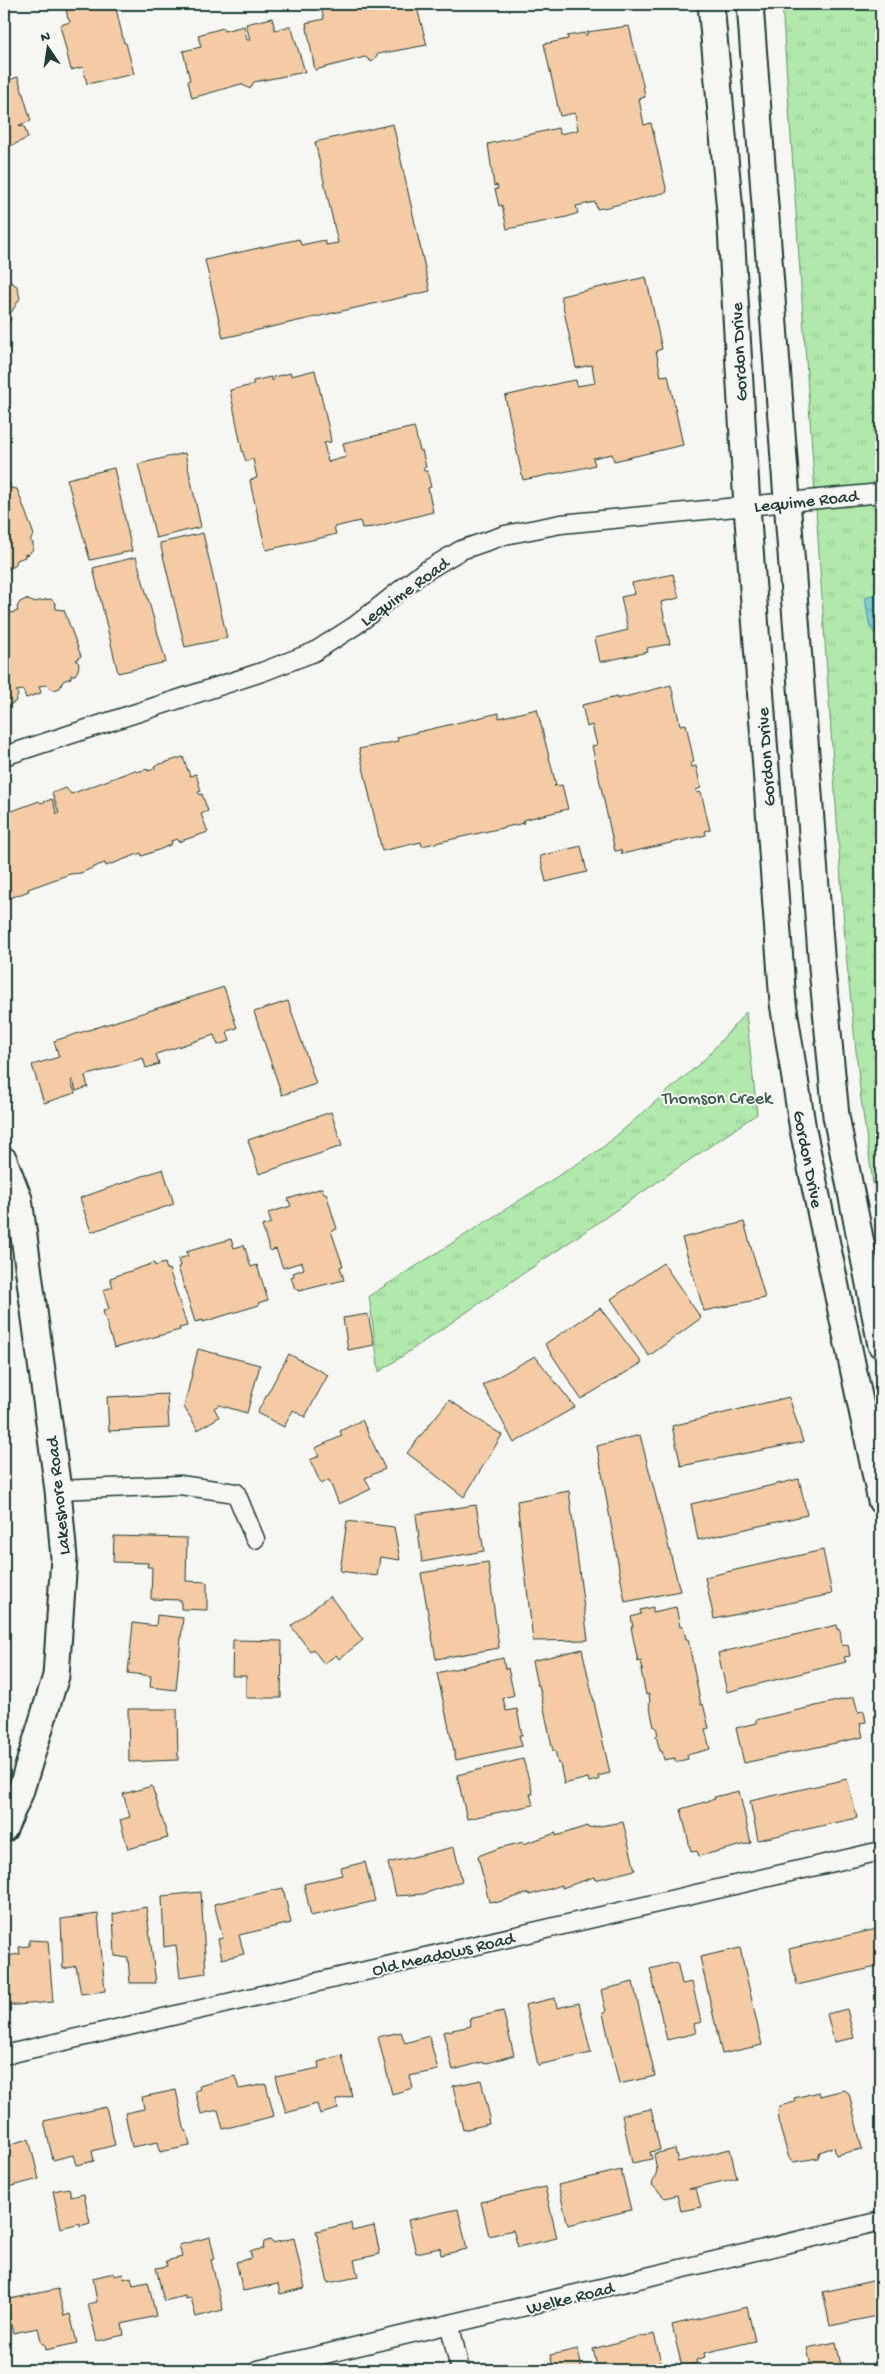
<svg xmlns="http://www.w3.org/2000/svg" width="885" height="2374" viewBox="0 0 885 2374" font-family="'Gochi Hand',sans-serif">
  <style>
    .park { fill: url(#park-tufts); stroke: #689270 }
    .water { fill: url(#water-ripples); stroke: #579397 }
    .building { fill: #f4cba4; stroke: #1f3d34 }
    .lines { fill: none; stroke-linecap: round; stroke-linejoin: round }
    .street-casing { stroke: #1f3d34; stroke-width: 21 }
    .secondary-casing { stroke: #1f3d34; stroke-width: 29 }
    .street { stroke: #f6f6f2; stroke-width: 18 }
    .secondary { stroke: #f6f6f2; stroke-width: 25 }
    .labels { text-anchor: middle; stroke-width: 4; stroke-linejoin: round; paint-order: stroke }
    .street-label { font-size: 18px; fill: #1f3d34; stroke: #f6f6f2 }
    .park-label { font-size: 18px; fill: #3c5f4c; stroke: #f6f6f2 }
  </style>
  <defs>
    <pattern id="park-tufts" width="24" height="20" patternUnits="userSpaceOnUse" patternTransform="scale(1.25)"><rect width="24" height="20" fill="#b1e8ab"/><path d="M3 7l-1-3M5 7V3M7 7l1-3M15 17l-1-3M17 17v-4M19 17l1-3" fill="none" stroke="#98c894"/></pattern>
    <pattern id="water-ripples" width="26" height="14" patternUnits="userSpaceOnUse" patternTransform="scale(1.25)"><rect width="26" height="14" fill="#7dccd9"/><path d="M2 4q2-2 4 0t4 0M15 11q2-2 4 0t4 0" fill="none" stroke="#66a7b1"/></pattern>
  </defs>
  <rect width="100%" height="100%" fill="#f6f6f2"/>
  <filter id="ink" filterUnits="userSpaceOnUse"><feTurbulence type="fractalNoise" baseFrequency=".02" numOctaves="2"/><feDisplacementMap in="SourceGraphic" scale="10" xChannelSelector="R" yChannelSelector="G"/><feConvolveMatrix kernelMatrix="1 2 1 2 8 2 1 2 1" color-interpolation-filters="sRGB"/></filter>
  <g filter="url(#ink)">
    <g class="park">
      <path d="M782,4H881V1240L861,1099L846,954Z"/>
      <path d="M746,1012L757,1114L379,1372L369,1296L602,1148L705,1059Z"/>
    </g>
    <path class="water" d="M881,591V636L870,628L865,598Z"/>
    <g class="building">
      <path d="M65,4H115L124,43H126L134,74L87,84L83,67L71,70L60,25L70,22L69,19H68Z"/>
      <path d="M335,4H368L370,12H373L371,4H416L427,45L378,54L372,62L365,57L315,70L306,23L324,19L321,7Z"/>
      <path d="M4,12L9,28L4,29Z"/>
      <path d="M272,18L275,30L291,26L305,72L254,82L250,89L241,84L192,98L188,81L190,80L183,51L201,47L198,35L223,28L224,31L244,26L247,40H250L246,24Z"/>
      <path d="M629,26L643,85L645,97L639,99L644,125L651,123L667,192L608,207L597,209L595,202L576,206L578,213L567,217L507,229L502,205L499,206L495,189H498L497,185L494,186L488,144L558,128L560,134L578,130L575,113L560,116L544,44L568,39L567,36L584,33L585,35H587V32Z"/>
      <path d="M7,63L10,76L7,77L8,80L18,77L31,121L19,125L20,127L24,126L28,138L4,149V64Z"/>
      <path d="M393,124L430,291L223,338L205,260L299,239L301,245L325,240L326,245L338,243L315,142Z"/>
      <path d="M4,272L7,280L17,286L20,298L9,316H7L11,319L4,331Z"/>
      <path d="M646,277L662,349L656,351L661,376L668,375L683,445L614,461L612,454L593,458L595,465L583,468L523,480L505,396L564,382L576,380L577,386L595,383L592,365L576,368L561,296Z"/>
      <path d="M315,370L329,430L331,442L324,443L328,462L346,457L343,443L414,427L420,451L422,450L426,467L423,468L424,471H427L431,487L428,488L433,512L374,527L362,528L360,521L334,527L336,534L325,537L266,550L252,491L250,480L257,478L253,459L246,461L242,450L230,390L253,385V381L271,377V380H274L273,377L291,373V376Z"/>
      <path d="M185,453L201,527L156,538L138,464Z"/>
      <path d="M114,468L132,551L90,560L67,479Z"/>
      <path d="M4,478L10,483V488L17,489L34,535L30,540L33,543V549L28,555L25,554V557L17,560L15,566L8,569L4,567Z"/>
      <path d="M203,533L227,638L185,647L160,543Z"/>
      <path d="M136,557L166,662L118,673L93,568Z"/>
      <path d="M673,574L679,598L661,602L670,644L647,648L648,652L600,662L595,638L628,630L621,597L635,594L632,583Z"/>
      <path d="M4,594L11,613L18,611L17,607L20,602L26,599L33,602L51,599L55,603L56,609L64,610L81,656L76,660L79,664L78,670L75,675H71V678L63,681L60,688L54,690L46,685L39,686L41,693L26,698L23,690L16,691L18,695L15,702L7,706L4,704Z"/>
      <path d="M671,685L680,725L686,724L694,762L690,763L691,767L696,766L701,788L696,790L697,793L701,792L710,830L705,831L706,835L622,854L621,850L615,851L592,746L597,745L592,725L587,727L582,705L617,697V699Z"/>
      <path d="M537,709L556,785L554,786L562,785L568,809L523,820L524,823L422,846L421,842L382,851L359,749L398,741L397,737L499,713V718Z"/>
      <path d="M183,757L190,776L196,774L201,791L198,792L200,795L202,794L208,811L201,814L208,832L178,842L177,839L171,841L172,844L161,849L142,856L141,853L106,866L105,863L99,865L81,873L70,874L28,889L29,891L10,898L9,895L4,897V814L39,801L41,803L52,799L57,814L59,813L52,793L66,788L71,794L135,770L136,772L148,769V771L155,769L154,766Z"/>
      <path d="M581,846L587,872L546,882L540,856Z"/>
      <path d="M224,987L237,1028L227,1031L230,1041L218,1045L214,1035L156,1054L159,1064L146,1068L143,1058L85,1076L88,1087L76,1091L73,1080L71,1081L75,1093L44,1103L32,1065L59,1057L54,1041Z"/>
      <path d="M288,1001L316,1084L282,1095L254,1012Z"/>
      <path d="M331,1112L342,1146L259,1174L248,1140Z"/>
      <path d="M163,1169L174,1204L91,1232L80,1198Z"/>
      <path d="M322,1188L324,1194L326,1193L337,1229L331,1231L343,1266L340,1267L344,1280L299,1291L298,1289H295L291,1277L294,1276L293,1273L304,1269L302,1262L283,1268L276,1249L270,1251L262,1226L271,1223L268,1213L291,1206L288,1199Z"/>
      <path d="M744,1222L765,1298L704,1311L682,1238Z"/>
      <path d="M231,1239L234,1248L244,1245L251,1267L257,1265L268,1300L258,1303L259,1305L203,1322V1320L195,1322L178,1267L180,1266L178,1259L188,1256L186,1252Z"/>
      <path d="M154,1263L155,1266L165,1263L167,1270L169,1269L187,1326L179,1328L180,1330L114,1348L103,1311L109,1309L103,1290L113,1287L110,1278Z"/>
      <path d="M663,1263L701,1318L649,1356L611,1299Z"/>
      <path d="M600,1308L642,1363L581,1399L545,1344Z"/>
      <path d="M368,1314L374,1345L348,1350L343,1318Z"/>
      <path d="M198,1349L260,1365L247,1413L219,1405L214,1408L219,1417L198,1430L184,1407Z"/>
      <path d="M289,1354L328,1375L305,1417L293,1410L284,1427L257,1413Z"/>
      <path d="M535,1356L575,1407L514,1443L483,1385Z"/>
      <path d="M167,1394L169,1428L109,1431L107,1397Z"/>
      <path d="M789,1397L803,1442L681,1466L672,1426Z"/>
      <path d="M449,1400L502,1435L464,1497L407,1453Z"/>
      <path d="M362,1420L385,1469L365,1478L371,1489L339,1504L329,1480L321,1484L310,1460L319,1456L315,1448L342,1436L340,1431Z"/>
      <path d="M640,1435L680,1591L625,1602L597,1446Z"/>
      <path d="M799,1479L807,1515L698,1540L691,1504Z"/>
      <path d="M569,1491L588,1640L533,1641L517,1501Z"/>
      <path d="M476,1505L484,1551L422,1562L416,1514Z"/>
      <path d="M347,1521L394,1527L400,1560L380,1557L377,1576L340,1571Z"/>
      <path d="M114,1536L187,1538L186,1581L207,1582V1610L181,1609V1600L151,1599L152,1567H147L148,1563L113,1562Z"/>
      <path d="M823,1550L832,1594L714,1619L705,1577Z"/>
      <path d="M488,1562L499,1648L436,1659L421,1573Z"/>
      <path d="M330,1596L363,1640L339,1659L336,1655L324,1664L313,1649L310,1651L291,1626Z"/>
      <path d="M653,1607V1612L676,1607L680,1627L683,1626L686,1639H688L701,1705L703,1704L709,1728L705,1729L710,1749L687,1755L688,1759L675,1762V1758L664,1760L662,1751H660L656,1736L658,1735L656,1727H654L649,1703L650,1702L649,1694L646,1695L641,1670H643L641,1661L638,1662L631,1627H633L631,1617L641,1614L640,1610Z"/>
      <path d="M157,1615L183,1618L176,1690L150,1687L151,1676L128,1673L133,1623L156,1626Z"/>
      <path d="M837,1625L838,1630H840L842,1646L848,1645L850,1656L844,1657L846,1662L727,1692L718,1653Z"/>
      <path d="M233,1640L282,1641L281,1698H246V1676H232Z"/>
      <path d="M582,1649L610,1773L598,1776L599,1780L589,1782L588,1778L564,1784L560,1763L558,1764L555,1750L553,1751L539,1685H537L532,1661Z"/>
      <path d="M503,1658L505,1669L508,1668L514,1695L503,1698L506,1711L517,1709L522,1735H519L522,1746L456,1760L437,1673Z"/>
      <path d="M854,1697L858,1712L864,1711L866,1722L860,1723L863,1737L744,1763L736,1728L756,1723V1720Z"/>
      <path d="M128,1709H177L178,1760L129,1762Z"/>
      <path d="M523,1759L533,1794H530L533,1805L467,1819L457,1775Z"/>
      <path d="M847,1779L857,1818L758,1840L750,1801Z"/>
      <path d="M152,1786L168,1838L128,1849L120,1820L130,1817L123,1794Z"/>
      <path d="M739,1791L751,1843L699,1856L697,1851L691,1852L681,1809L715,1799L714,1797Z"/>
      <path d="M623,1822L635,1870L595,1880L594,1877L562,1888V1885L530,1895L529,1893L495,1903V1901L489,1902L478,1856L499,1848L523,1842V1844L556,1833V1836L587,1826L588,1828Z"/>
      <path d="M454,1847L462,1881L423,1894L396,1896L388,1863Z"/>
      <path d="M365,1862L375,1901L311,1916L304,1884L342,1875L341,1868Z"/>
      <path d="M283,1888L291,1923L239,1935L244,1954L222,1959L218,1939L223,1938L214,1904Z"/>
      <path d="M201,1892L206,1973L180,1977L176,1945L164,1947L162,1896Z"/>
      <path d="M146,1907L156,1983H130L128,1958L115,1956L113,1914Z"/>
      <path d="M98,1914L105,1991L81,1994L76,1966L63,1969L61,1919Z"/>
      <path d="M881,1928V1966L797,1985L789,1949Z"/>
      <path d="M29,1940L48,1941L53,2002L4,2006V1969L8,1968L6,1956L20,1954L19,1947L29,1946Z"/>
      <path d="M740,1948L762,2045L722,2054L700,1957Z"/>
      <path d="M677,1962L682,1984L692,1982L701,2022L694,2024L696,2033L667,2040L650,1969Z"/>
      <path d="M633,1982L655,2076L619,2084L603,2013L606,2012L601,1990Z"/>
      <path d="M555,1998L557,2008L579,2003L591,2053L538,2065L525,2005Z"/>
      <path d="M847,2009L854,2038L834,2042L827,2014Z"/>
      <path d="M503,2011L514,2055L484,2064L483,2062L453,2070L443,2032L471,2026L469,2019Z"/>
      <path d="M401,2032L405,2043L429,2036L438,2070L410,2076L413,2088L392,2094L378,2037Z"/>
      <path d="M342,2055L352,2096L336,2100L338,2109L320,2114L317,2104L286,2113L276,2077L319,2068L318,2062Z"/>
      <path d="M235,2076L239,2089L266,2084L274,2116L223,2129L218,2110L201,2114L195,2091L200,2089L199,2086Z"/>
      <path d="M481,2080L490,2118L488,2119L489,2124L463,2130L453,2086Z"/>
      <path d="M176,2090L185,2132L187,2131L190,2146L160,2152L158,2142L132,2147L125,2113L144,2109L142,2097Z"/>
      <path d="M844,2090L849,2093L862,2149L836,2155L834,2147L820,2152L818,2158L794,2162L789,2158L780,2128L778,2111L780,2106L795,2102L794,2098L819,2092L820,2096Z"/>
      <path d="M106,2107L115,2145L92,2151L94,2161L76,2165L73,2155L53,2160L44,2121Z"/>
      <path d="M651,2109L660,2150L650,2152L652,2159L632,2163L622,2115Z"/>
      <path d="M4,2138L6,2148L11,2147V2144L29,2139L39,2179L4,2188Z"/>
      <path d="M675,2149L678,2162L730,2149L737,2178L689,2189H696L701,2207L681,2211L677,2195L665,2198L652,2185L657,2171L654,2154Z"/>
      <path d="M621,2170L631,2210L568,2225L558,2185Z"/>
      <path d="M545,2187L557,2238L518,2247L513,2230L489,2236L481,2202Z"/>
      <path d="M69,2188L71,2197L84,2194L90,2223L80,2226V2223L61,2228L53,2191Z"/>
      <path d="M458,2209L467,2249L441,2255L440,2248L416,2253L408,2220Z"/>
      <path d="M351,2223L352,2231L374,2226L380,2254L354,2260L358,2277L328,2283L316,2231Z"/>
      <path d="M210,2237L215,2259L211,2260L223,2310L196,2317L191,2298L185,2299V2296L164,2301L156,2268L167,2266L166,2261L182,2257L179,2245Z"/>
      <path d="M294,2238L305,2288L280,2294L278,2284L243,2291L236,2262L252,2258L250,2251L263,2249L264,2242L270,2240L273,2243Z"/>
      <path d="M113,2273L114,2276L123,2274L124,2279L131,2277L133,2285L148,2282L156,2316L122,2324L124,2335L97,2341L88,2304L97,2302L93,2278Z"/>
      <path d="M881,2279V2315L830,2326L823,2292Z"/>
      <path d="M58,2289L64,2316L70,2314L77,2343L46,2350L45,2344H42L38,2328L13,2333L5,2300Z"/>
      <path d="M747,2307L755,2341L704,2353L705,2357L696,2360L697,2363L682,2367L672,2325Z"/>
      <path d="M654,2334L663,2370H598L593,2349L643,2335L644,2337Z"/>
      <path d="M836,2342L842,2370H812L807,2348Z"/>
      <path d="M578,2349L582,2370H554L550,2355Z"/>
    </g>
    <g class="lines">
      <defs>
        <g id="street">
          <path d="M4,756L262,672L314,652L356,625L422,573L461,550L505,535L561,524L881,493"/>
          <path d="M58,1490L180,1485L236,1493L255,1539"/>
          <path d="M4,2055L881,1851"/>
          <path d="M450,2326L460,2370"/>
          <path d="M258,2370L881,2221"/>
        </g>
        <g id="secondary">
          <path d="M711,4L730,212L747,506L783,1003L803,1130L881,1501"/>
          <path d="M750,4L822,968L836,1116L881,1345"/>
          <path d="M4,1160L19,1199L58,1490L64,1558L56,1676L20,1793L4,1829"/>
        </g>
      </defs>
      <use href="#street" class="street-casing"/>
      <use href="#secondary" class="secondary-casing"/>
      <use href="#street" class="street"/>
      <use href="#secondary" class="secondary"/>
    </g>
  </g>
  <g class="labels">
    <g class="street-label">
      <text transform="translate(738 352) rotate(-93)" y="6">Gordon Drive</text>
      <text transform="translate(806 500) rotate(-6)" y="6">Lequime Road</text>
      <text transform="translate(404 591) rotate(-36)" y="6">Lequime Road</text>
      <text transform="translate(765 757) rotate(-94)" y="6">Gordon Drive</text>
      <text transform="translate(809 1159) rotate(79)" y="6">Gordon Drive</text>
      <text transform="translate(57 1496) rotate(-96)" y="6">Lakeshore Road</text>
      <text transform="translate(443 1953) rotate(-13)" y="6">Old Meadows Road</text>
      <text transform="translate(570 2297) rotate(-14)" y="6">Welke Road</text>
    </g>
    <g class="park-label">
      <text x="717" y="1103">Thomson Creek</text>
    </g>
  </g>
  <rect width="885" height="2374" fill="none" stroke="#f6f6f2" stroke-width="20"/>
  <rect x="10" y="10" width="865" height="2354" fill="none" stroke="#1f3d34" stroke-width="2" filter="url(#ink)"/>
  <g transform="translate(48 48) rotate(347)" stroke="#f6f6f2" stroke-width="4" paint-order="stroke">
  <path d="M0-4L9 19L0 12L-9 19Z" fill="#1f3d34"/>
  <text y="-8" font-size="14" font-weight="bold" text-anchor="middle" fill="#1f3d34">N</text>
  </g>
</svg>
